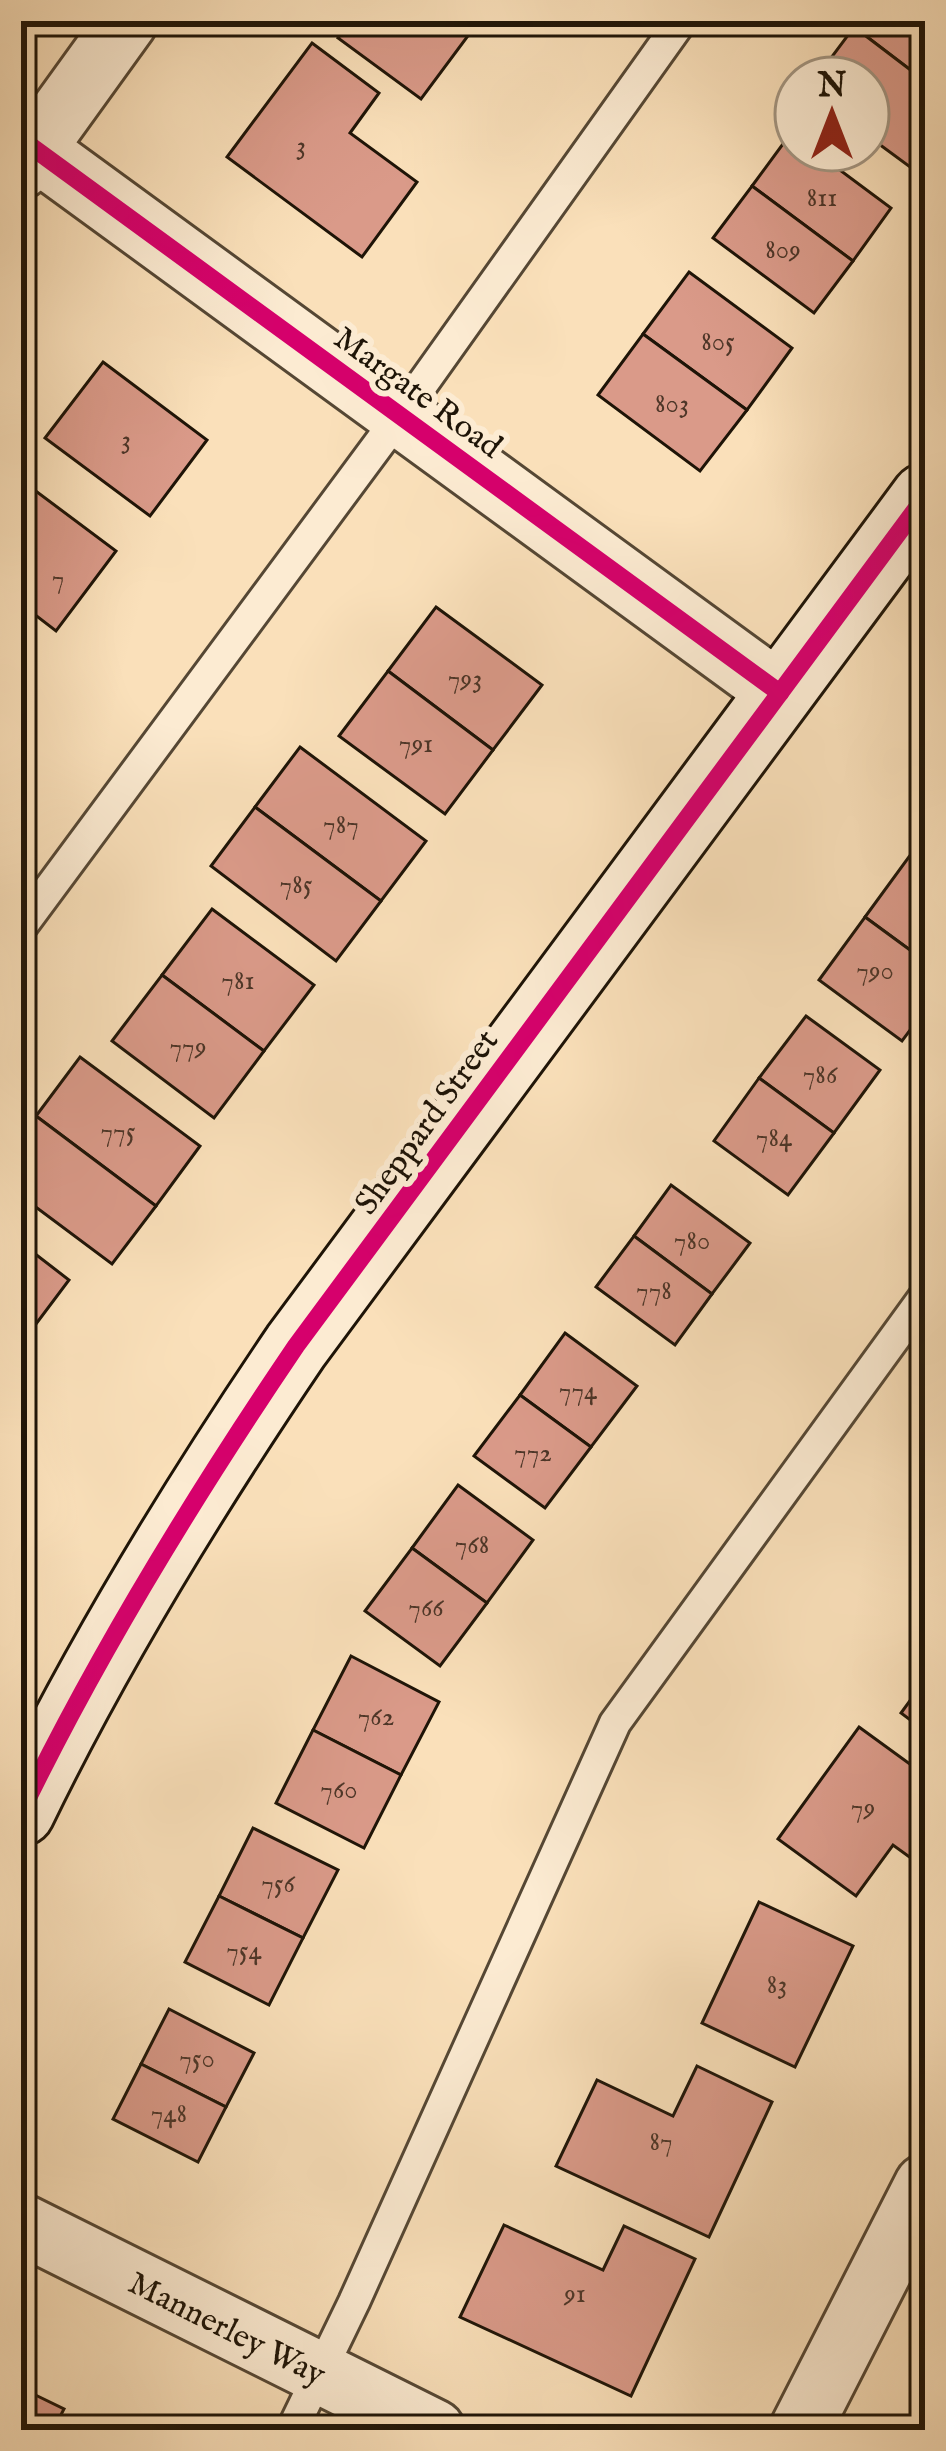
<svg xmlns="http://www.w3.org/2000/svg" width="946" height="2451" viewBox="0 0 946 2451" font-family="'IM FELL English',serif">
  <style>
    .building { fill: #da9a89; stroke: #1e1407; stroke-width: 3 }
    .lines { fill: none; stroke-linecap: round; stroke-linejoin: round }
    .lane-casing { stroke: #554734; stroke-width: 36 }
    .street-casing { stroke: #554734; stroke-width: 66 }
    .secondary-casing { stroke: #1e1407; stroke-width: 72 }
    .lane { stroke: #fcebd2; stroke-width: 30 }
    .street { stroke: #fcebd2; stroke-width: 60 }
    .secondary { stroke: #fcebd2; stroke-width: 66 }
    .cycleway-casing { stroke: #fcebd2; stroke-width: 26 }
    .cycleway { stroke: #d6006c; stroke-width: 18 }
    .labels { text-anchor: middle; stroke-width: 12; stroke-linejoin: round; paint-order: stroke }
    .number-label { font-size: 27px; fill: #4d3628 }
    .street-label { font-size: 33px; fill: #1e1407; stroke: #fcebd2 }
  </style>
  <rect width="100%" height="100%" fill="#fae0ba"/>
  <filter id="stains"><feTurbulence type="fractalNoise" baseFrequency=".00167" numOctaves="4"/><feColorMatrix values="0 0 0 0 .2 0 0 0 0 .09 0 0 0 0 .02 0 0 0 .5 -.17"/></filter>
  <radialGradient id="worn" r=".72"><stop offset=".6" stop-color="#630" stop-opacity="0"/><stop offset="1" stop-color="#630" stop-opacity=".3"/></radialGradient>
  <g class="building">
    <path d="M351,21H479L421,99L338,38Z"/>
    <path d="M859,21H925V81L854,27Z"/>
    <path d="M854,27L925,81V170L921,175L868,136V78H816Z"/>
    <path d="M312,43L379,93L350,133L417,182L362,257L227,157Z"/>
    <path d="M791,133L796,137V150H813L891,208L853,261L752,186Z"/>
    <path d="M752,186L853,261L814,313L713,238Z"/>
    <path d="M689,272L792,348L747,410L643,334Z"/>
    <path d="M643,334L747,410L700,471L598,395Z"/>
    <path d="M103,362L207,440L150,516L45,438Z"/>
    <path d="M21,480L116,551L56,631L21,604Z"/>
    <path d="M436,607L542,685L493,750L388,671Z"/>
    <path d="M388,671L493,750L445,814L339,736Z"/>
    <path d="M300,747L426,841L381,901L255,807Z"/>
    <path d="M255,807L381,901L336,961L211,866Z"/>
    <path d="M911,854L925,864V961L865,917Z"/>
    <path d="M212,909L314,985L264,1051L162,975Z"/>
    <path d="M865,917L925,961V1010L902,1041L819,980Z"/>
    <path d="M162,975L264,1051L214,1118L112,1041Z"/>
    <path d="M806,1016L880,1070L834,1133L759,1078Z"/>
    <path d="M80,1057L200,1146L156,1206L36,1116Z"/>
    <path d="M759,1078L834,1133L788,1195L714,1141Z"/>
    <path d="M36,1116L156,1206L112,1264L21,1196V1135Z"/>
    <path d="M671,1185L750,1243L712,1294L634,1236Z"/>
    <path d="M634,1236L712,1294L675,1345L596,1287Z"/>
    <path d="M21,1243L69,1280L24,1340L21,1338Z"/>
    <path d="M565,1333L637,1386L591,1447L520,1395Z"/>
    <path d="M520,1395L591,1447L545,1508L474,1456Z"/>
    <path d="M458,1485L533,1540L487,1603L412,1548Z"/>
    <path d="M412,1548L487,1603L440,1666L365,1611Z"/>
    <path d="M351,1656L439,1702L401,1775L313,1730Z"/>
    <path d="M925,1680V1731L901,1713Z"/>
    <path d="M859,1727L925,1775V1861L922,1866L893,1845L856,1896L778,1839Z"/>
    <path d="M313,1730L401,1775L364,1848L276,1803Z"/>
    <path d="M253,1828L338,1870L303,1938L219,1896Z"/>
    <path d="M219,1896L303,1938L269,2005L185,1962Z"/>
    <path d="M759,1902L853,1946L795,2067L702,2023Z"/>
    <path d="M169,2009L254,2053L226,2107L141,2064Z"/>
    <path d="M141,2064L226,2107L198,2162L113,2119Z"/>
    <path d="M697,2066L772,2102L709,2237L556,2166L597,2080L673,2116Z"/>
    <path d="M504,2225L603,2270L624,2226L695,2259L631,2396L460,2317Z"/>
    <path d="M21,2388L64,2409L53,2430H21Z"/>
  </g>
  <g class="lines">
    <defs>
      <g id="lane">
        <path d="M21,927L401,414L681,21"/>
        <path d="M292,2430L354,2302L615,1723L925,1296"/>
      </g>
      <g id="street">
        <path d="M21,139L780,693"/>
        <path d="M21,168L127,21"/>
        <path id="s1" d="M21,2224L434,2430"/>
        <path d="M800,2430L925,2185"/>
      </g>
      <path id="secondary" d="M21,1812C100,1649 195,1495 296,1346L925,497"/>
    </defs>
    <use href="#lane" class="lane-casing"/>
    <use href="#street" class="street-casing"/>
    <use href="#secondary" class="secondary-casing"/>
    <use href="#lane" class="lane"/>
    <use href="#street" class="street"/>
    <use href="#secondary" class="secondary"/>
    <defs>
      <g id="cycleway">
        <path d="M21,139L780,693"/>
        <path d="M21,1812C100,1649 195,1495 296,1346L925,497"/>
      </g>
    </defs>
    <use href="#cycleway" class="cycleway-casing"/>
    <use href="#cycleway" class="cycleway"/>
  </g>
  <g class="labels">
    <g class="number-label">
      <text x="301" y="154">3</text>
      <text x="822" y="206">811</text>
      <text x="783" y="258">809</text>
      <text x="718" y="350">805</text>
      <text x="672" y="412">803</text>
      <text x="126" y="448">3</text>
      <text x="58" y="587">7</text>
      <text x="465" y="687">793</text>
      <text x="416" y="752">791</text>
      <text x="341" y="833">787</text>
      <text x="296" y="893">785</text>
      <text x="875" y="979">790</text>
      <text x="238" y="989">781</text>
      <text x="188" y="1055">779</text>
      <text x="820" y="1083">786</text>
      <text x="118" y="1140">775</text>
      <text x="774" y="1146">784</text>
      <text x="692" y="1249">780</text>
      <text x="654" y="1299">778</text>
      <text x="578" y="1399">774</text>
      <text x="533" y="1461">772</text>
      <text x="472" y="1553">768</text>
      <text x="426" y="1616">766</text>
      <text x="376" y="1725">762</text>
      <text x="339" y="1798">760</text>
      <text x="863" y="1816">79</text>
      <text x="278" y="1892">756</text>
      <text x="244" y="1959">754</text>
      <text x="777" y="1993">83</text>
      <text x="197" y="2067">750</text>
      <text x="169" y="2122">748</text>
      <text x="661" y="2150">87</text>
      <text x="575" y="2302">91</text>
    </g>
    <g class="street-label">
      <text transform="translate(419 391) rotate(36)" y="12">Margate Road</text>
      <text transform="translate(425 1121) rotate(-54)" y="12">Sheppard Street</text>
      <text dy="12" stroke="none"><textPath href="#s1" startOffset="231">Mannerley Way</textPath></text>
    </g>
  </g>
  <rect width="946" height="2451" fill="none" stroke="#fae0ba" stroke-width="72"/>
  <rect x="24" y="24" width="898" height="2403" fill="none" stroke="#1e1407" stroke-width="6"/>
  <rect x="36" y="36" width="874" height="2379" fill="none" stroke="#1e1407" stroke-width="3"/>
  <g transform="translate(832 114)"><circle r="57" fill="#fcebd2" stroke="#a39581" stroke-width="3"/>
  <path d="M0-9L21 45L0 30L-21 45Z" fill="#8f2418"/>
  <text y="-18" font-size="33" font-weight="bold" text-anchor="middle" fill="#1e1407">N</text>
  </g>
  <rect width="100%" height="100%" filter="url(#stains)"/>
  <rect width="100%" height="100%" fill="url(#worn)"/>
</svg>
